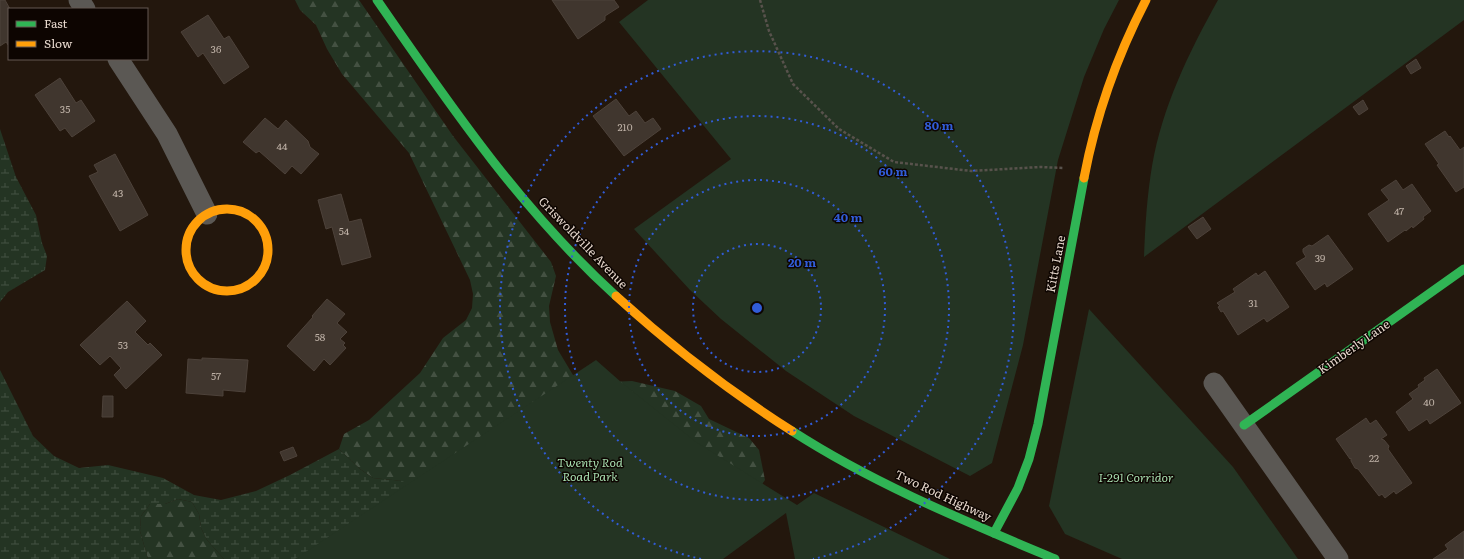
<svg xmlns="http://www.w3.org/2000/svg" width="1464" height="559" viewBox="0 0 1464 559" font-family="Literata,serif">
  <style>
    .forest { fill: url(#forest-firs) }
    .wetland { fill: url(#wetland-marsh) }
    .park { fill: #243423 }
    .building { fill: #40362e; stroke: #4d423a }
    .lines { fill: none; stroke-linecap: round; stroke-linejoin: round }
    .path { stroke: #58524c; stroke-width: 2.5; stroke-dasharray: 3 2; stroke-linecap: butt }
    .street { stroke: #5b5854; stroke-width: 21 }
    .fast { stroke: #30b455; stroke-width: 9 }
    .slow { stroke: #ff9f0a; stroke-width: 9 }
    .ring { fill: none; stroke: #315cd7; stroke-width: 2; stroke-dasharray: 2 4 }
    .labels { text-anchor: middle; stroke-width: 3; stroke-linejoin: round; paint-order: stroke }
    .number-label { font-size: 10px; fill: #bdb0a5 }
    .street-label { font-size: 12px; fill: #e7d8cd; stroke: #0d0501 }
    .park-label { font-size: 12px; font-style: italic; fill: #a6dcae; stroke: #0d0501 }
    .centre { fill: #315cd7; stroke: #0d0501; stroke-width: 2 }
    .ring-label { font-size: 12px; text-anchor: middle; font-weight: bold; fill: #315cd7; stroke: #0d0501; stroke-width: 3; stroke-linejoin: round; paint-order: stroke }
  </style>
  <defs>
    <pattern id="forest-firs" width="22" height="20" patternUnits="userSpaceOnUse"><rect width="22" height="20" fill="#243423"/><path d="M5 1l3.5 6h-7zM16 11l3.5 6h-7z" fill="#445142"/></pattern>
    <pattern id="wetland-marsh" width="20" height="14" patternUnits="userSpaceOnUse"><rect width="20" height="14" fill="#243423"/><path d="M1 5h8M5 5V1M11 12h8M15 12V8" fill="none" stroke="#445142"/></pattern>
  </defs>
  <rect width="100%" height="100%" fill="#23170d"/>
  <g class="forest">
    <path d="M295,0H359L453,136L551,262L556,276L549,306L550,322L558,350L573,375L587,383L632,381L675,391L701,406L709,419L749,438L759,450L765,480L756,493L428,559L402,481L373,478L360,469L339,449L344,434L369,420L420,373L443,338L466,320L472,308L473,294L470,280L409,153L342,74L327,49L316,25L300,10Z"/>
    <path d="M178,499L192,502L199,514L201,528L207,540L224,559H148L140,531L141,516L150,504H165Z"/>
  </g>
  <g class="wetland">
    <path d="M0,129L16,177L36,215L42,243L47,256L45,270L8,292L0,302Z"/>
    <path d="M0,370L33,436L54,456L79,468L108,465L163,478L194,495L221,500L256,491L290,475L339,449L360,469L373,478L403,481L412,492L428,559H224L207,540L201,528L199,514L192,502L178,499L165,504H150L141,516L140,531L148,559H0Z"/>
  </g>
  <g class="park">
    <path d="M648,0H1119L1104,29L1084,77L1058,160L1023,345L992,463L970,476L854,416L786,371L721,319L690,290L634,229L731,159L619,22Z"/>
    <path d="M1218,0H1464V20L1144,257C1145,227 1147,196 1152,166C1162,107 1189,52 1218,0Z"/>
    <path d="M1089,309L1233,467L1298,559H1122L1065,534L1049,506Z"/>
    <path d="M596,360L621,382L696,442L797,505L814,493L950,559H795L786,513L723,559H295Z"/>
  </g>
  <g class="building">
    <path d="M0,0H5L10,9H9V46L6,42L0,46Z"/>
    <path d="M552,0H614L619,7L605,16V20L578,39Z"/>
    <path d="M208,15L224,39L229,36L249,67L224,84L203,53L198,57L181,32Z"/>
    <path d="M1416,59L1421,68L1411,74L1406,66Z"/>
    <path d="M60,78L76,103L81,100L95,121L72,137L65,128L60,131L35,95Z"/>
    <path d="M616,99L629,116L636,111L645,123L653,118L661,129L624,156L593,116Z"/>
    <path d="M1363,100L1368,109L1359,115L1353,107Z"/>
    <path d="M265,118L278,129L286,120L308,141L310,147L319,154L301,174L292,166L285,174L259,151L256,153L243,142Z"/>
    <path d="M1445,131L1449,137L1450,136L1460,150L1464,147V187L1456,192L1437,165L1439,164L1425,144Z"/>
    <path d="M115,154L148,215L120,231L89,176L98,172L94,165Z"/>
    <path d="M1396,180L1403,190L1412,184L1431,211L1423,217L1424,219L1413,228L1412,226L1406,231L1405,230L1388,242L1368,214L1389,200L1381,190Z"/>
    <path d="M341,194L349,222L361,219L371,257L342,265L332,227L326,229L318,200Z"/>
    <path d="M1203,217L1211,229L1197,239L1188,227Z"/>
    <path d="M1328,235L1353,269L1327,287L1325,283L1315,290L1296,263L1306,257L1303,252V249L1309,245L1312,246Z"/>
    <path d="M1265,271L1289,307L1267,322L1264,318L1238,335L1223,311L1221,312L1218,307L1220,306L1217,303L1235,292L1233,289L1256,273L1258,276Z"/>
    <path d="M327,299L345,314L337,323L347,332L340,339L345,343L343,345L346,348L330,365L324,359L314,371L287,346L313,317L312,316Z"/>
    <path d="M127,301L146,321L135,332L148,345L150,343L162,355L126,389L114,375L121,368L110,356L100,365L80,345Z"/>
    <path d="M202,358L248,360L245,392L223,390V396L186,393L188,359L202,360Z"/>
    <path d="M1437,369L1461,403L1430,424L1427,419L1409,431L1396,412L1413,399L1409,394L1419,387L1418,385L1425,380L1424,378Z"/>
    <path d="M103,396H113V417H102Z"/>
    <path d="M1366,418L1370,424L1376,420L1387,435L1381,439L1384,440L1389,446L1388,449L1412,483L1396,494L1394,491L1385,498L1382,494L1379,496L1358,469L1355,468L1351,461V458L1350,459L1336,439Z"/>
    <path d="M293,447L297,456L284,461L280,452Z"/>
    <path d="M1464,531V559H1433L1448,549L1445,545Z"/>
  </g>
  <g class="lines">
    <path class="path" d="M760,0L769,31L793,84L839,129L894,162L971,171L1040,167L1064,168"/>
    <g class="street">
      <path d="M79,0L85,9"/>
      <path d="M118,59L167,134L207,214"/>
      <path d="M1214,383L1338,559"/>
    </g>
    <g class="fast">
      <path d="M377,0C449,104 521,210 616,296"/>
      <path d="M1244,425L1464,269"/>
      <path d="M792,431C874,484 965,521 1055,559"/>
      <path d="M994,533L1018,488L1029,459L1038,424L1084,178"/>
    </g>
    <g class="slow">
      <path d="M1084,178C1096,115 1117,56 1146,0"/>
      <circle cx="227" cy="250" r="41"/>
      <path d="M616,296C671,346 729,391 792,431"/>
    </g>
  </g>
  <g class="ring">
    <circle cx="757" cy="308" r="64"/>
    <circle cx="757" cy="308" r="128"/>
    <circle cx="757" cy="308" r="192"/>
    <path d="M701 559A257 257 0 1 1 813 559"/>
  </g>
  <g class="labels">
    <g class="number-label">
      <text x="216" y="53">36</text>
      <text x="65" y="113">35</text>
      <text x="625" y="131">210</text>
      <text x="282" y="150">44</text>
      <text x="118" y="197">43</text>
      <text x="1399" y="215">47</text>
      <text x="344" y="235">54</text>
      <text x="1320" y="262">39</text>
      <text x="1253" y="307">31</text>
      <text x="320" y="341">58</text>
      <text x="123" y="349">53</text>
      <text x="216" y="380">57</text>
      <text x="1429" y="406">40</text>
      <text x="1374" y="462">22</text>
    </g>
    <g class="street-label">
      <text transform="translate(583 243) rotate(46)" y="4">Griswoldville Avenue</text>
      <text transform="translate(1056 264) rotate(-79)" y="4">Kitts Lane</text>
      <text transform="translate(1354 347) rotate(-35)" y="4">Kimberly Lane</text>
      <text transform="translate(943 496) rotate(25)" y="4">Two Rod Highway</text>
    </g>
    <g class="park-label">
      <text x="590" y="467">Twenty Rod<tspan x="590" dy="14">Road Park</tspan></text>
      <text x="1136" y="482">I-291 Corridor</text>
    </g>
  </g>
  <circle cx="757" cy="308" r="6" class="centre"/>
  <g class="ring-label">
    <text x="939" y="130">80 m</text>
    <text x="893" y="176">60 m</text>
    <text x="848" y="222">40 m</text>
    <text x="802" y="267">20 m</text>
  </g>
  <rect x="8" y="8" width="140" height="52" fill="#0d0501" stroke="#645953"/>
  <rect x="16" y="21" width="20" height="6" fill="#30b455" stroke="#645953"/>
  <text x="44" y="28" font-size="12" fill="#e7d8cd">Fast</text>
  <rect x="16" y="41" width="20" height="6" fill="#ff9f0a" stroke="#645953"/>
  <text x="44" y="48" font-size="12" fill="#e7d8cd">Slow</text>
</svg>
